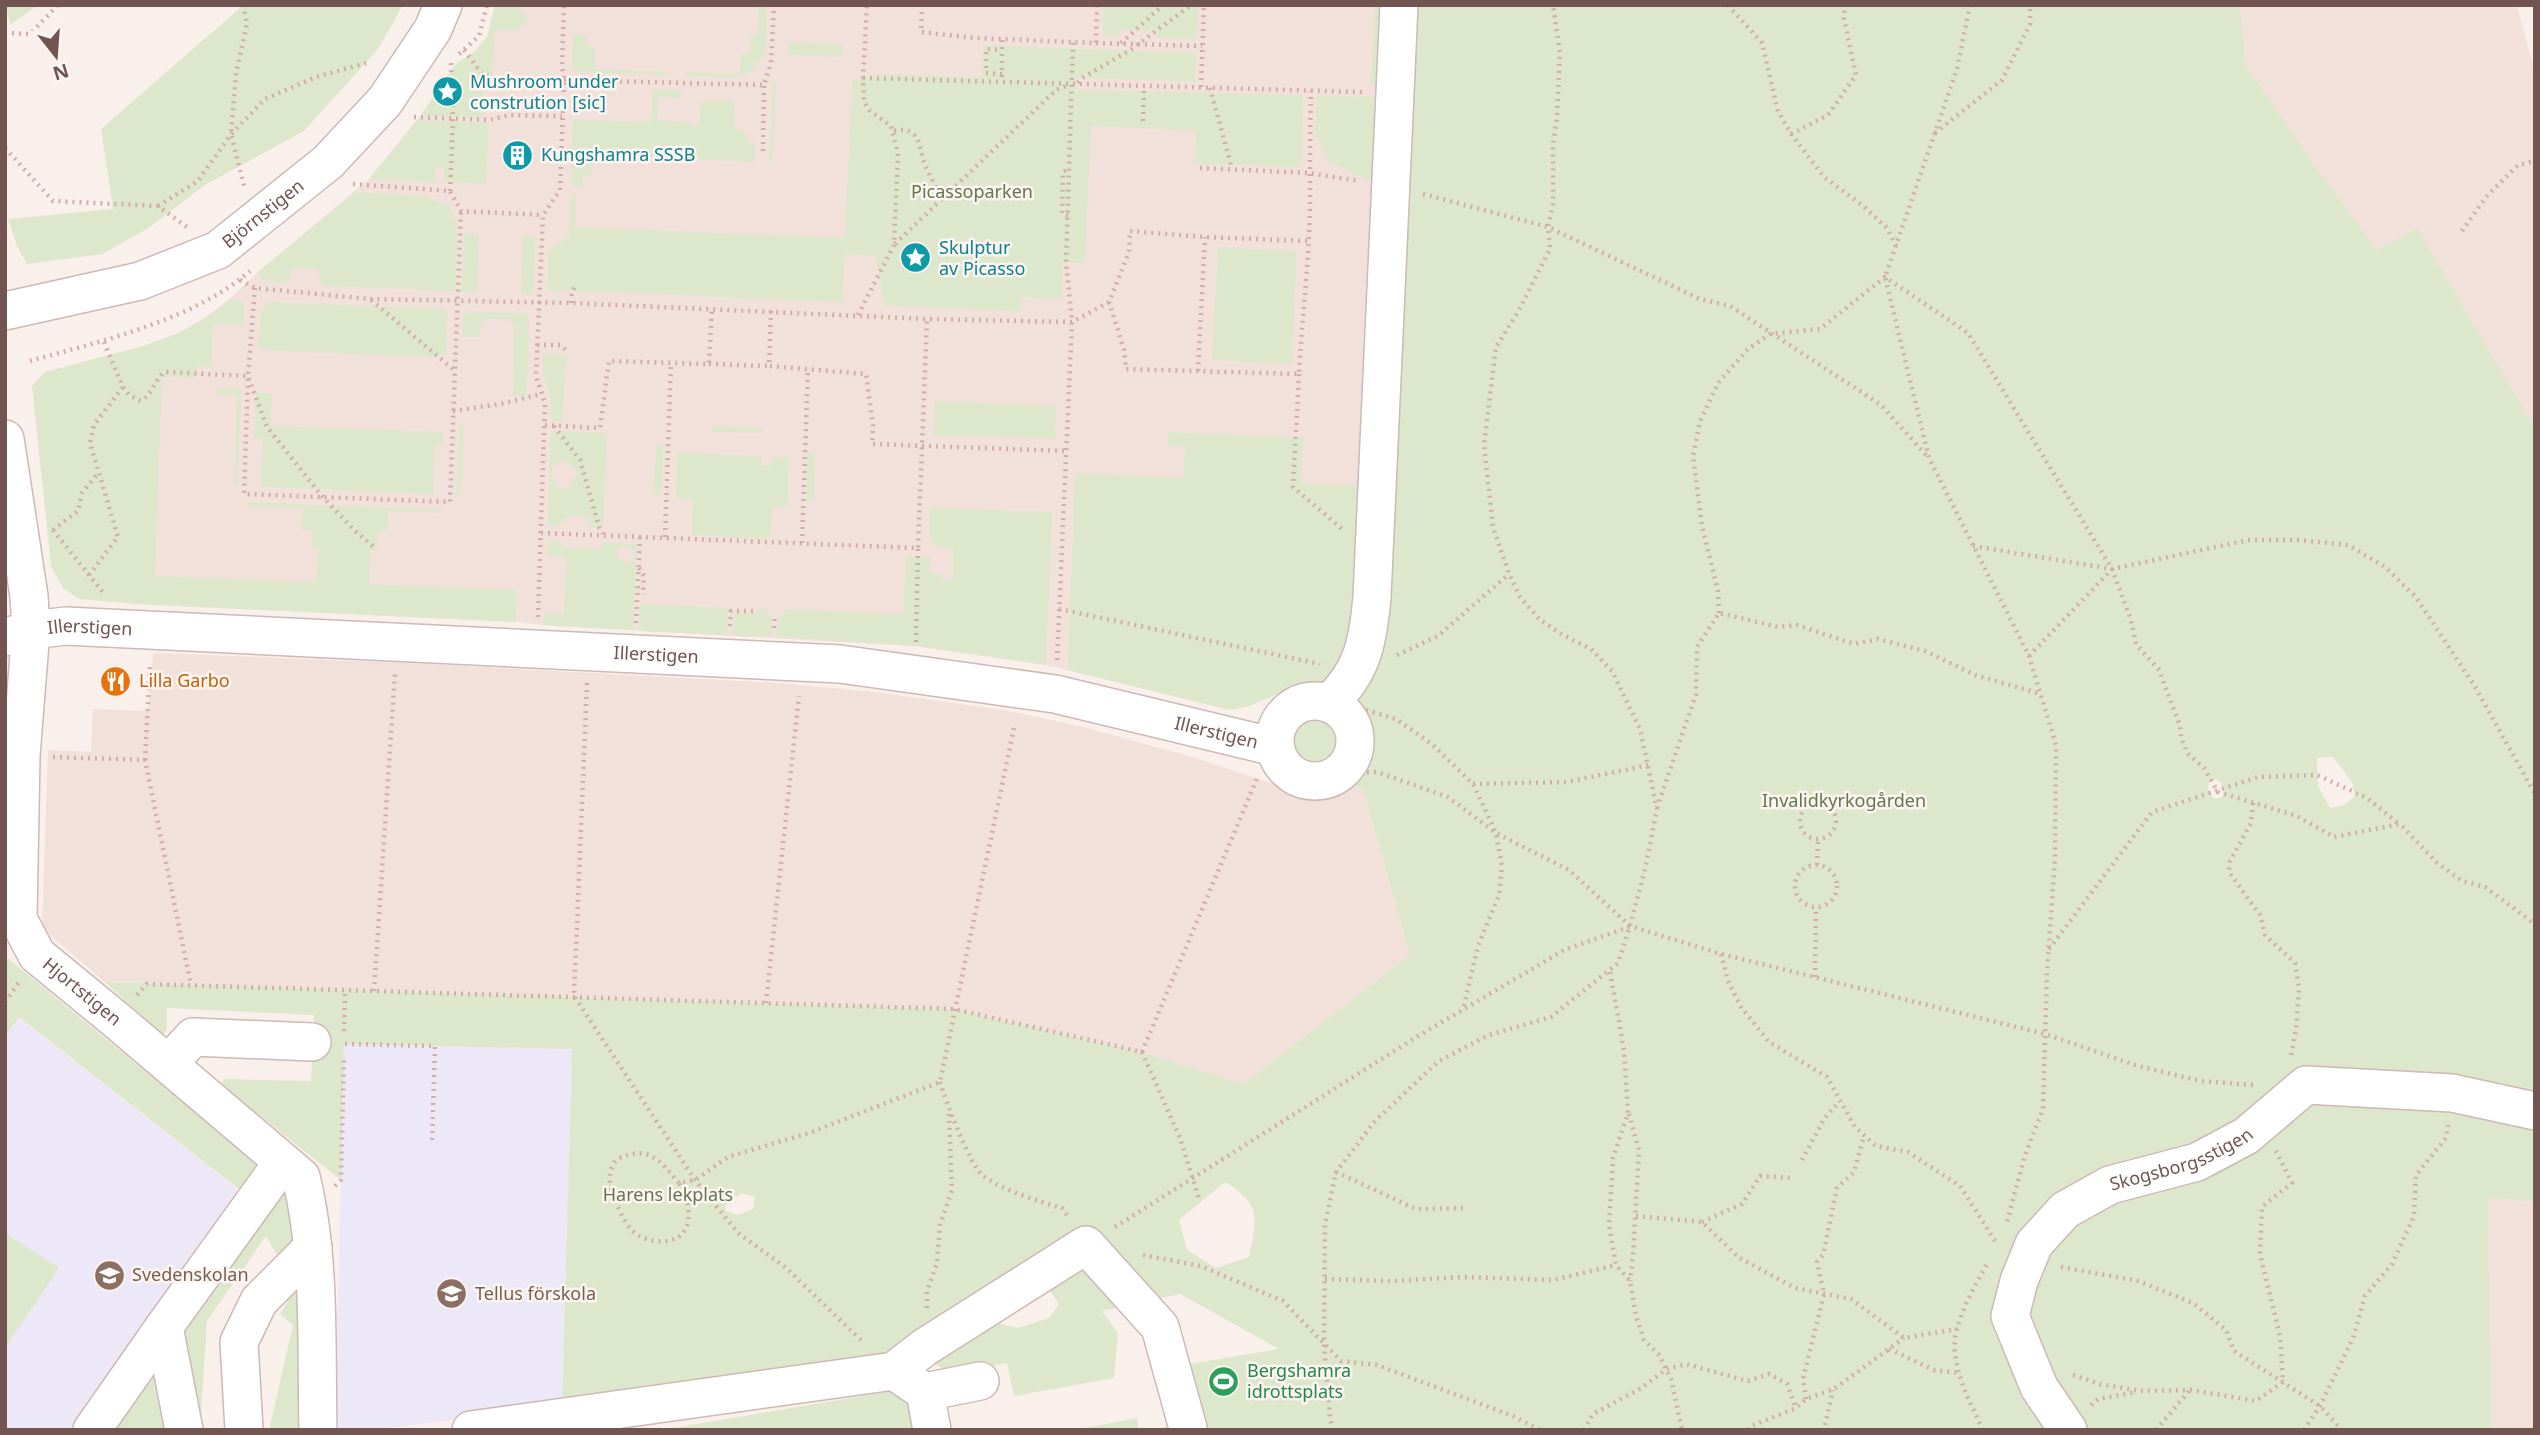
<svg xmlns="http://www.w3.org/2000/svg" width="2540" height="1435" viewBox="0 0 2540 1435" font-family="'Noto Sans',sans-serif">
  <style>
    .residential { fill: #f1e1da }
    .education { fill: #ede8f7 }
    .green { fill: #dde7cb; fill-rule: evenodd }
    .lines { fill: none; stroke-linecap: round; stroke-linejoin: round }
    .minor-casing { stroke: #cdb9b5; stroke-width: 40 }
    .path { stroke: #d1aea9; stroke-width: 4.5; stroke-dasharray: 2 5; stroke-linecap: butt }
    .minor { stroke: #fff; stroke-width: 37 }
    .labels { text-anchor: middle; stroke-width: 5; stroke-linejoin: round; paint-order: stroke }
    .culture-label { font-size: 18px; fill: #0d838f; stroke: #fdf5f1; text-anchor: start }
    .park-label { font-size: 18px; fill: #63774b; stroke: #fdf5f1 }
    .street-label { font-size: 18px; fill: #725451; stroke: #fdf5f1 }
    .food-label { font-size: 18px; fill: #c56008; stroke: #fdf5f1; text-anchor: start }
    .education-label { font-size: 18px; fill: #785e54; stroke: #fdf5f1; text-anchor: start }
    .leisure-label { font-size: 18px; fill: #27864d; stroke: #fdf5f1; text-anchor: start }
  </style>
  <rect width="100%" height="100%" fill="#faf0eb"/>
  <g class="residential">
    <path d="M495,5H1391L1363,615L1329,686L1294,687L1249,706L1230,710L1046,665L913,646L554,626L516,622L136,604L141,398L162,340L194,325L226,302L258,272L370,178L421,115L457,63L474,52L487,37Z"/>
    <path d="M2240,5H2517L2535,73V428L2417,228L2377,251L2310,159L2246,65Z"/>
    <path d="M153,653L408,663L780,683L875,692L1003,710L1075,725L1196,758L1320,800L1338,794L1351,785L1363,789L1410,955L1243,1084L1142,1052L954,1009L105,982L42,928L48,750L91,752L93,709L148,711Z"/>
    <path d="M2488,1198L2535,1202V1430H2491Z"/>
  </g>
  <g class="education">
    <path d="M18,1017L258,1205L109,1430H5V1036Z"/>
    <path d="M344,1044L572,1049L562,1407L369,1430H335Z"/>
  </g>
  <g class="green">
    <path d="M6,5H38L10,25Z"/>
    <path d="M240,5H403L378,49L304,131L205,185L150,227L103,254L27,264L17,246L8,219L113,209L101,129L240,8Z"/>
    <path d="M495,5H518L519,9L528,20L519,30H495L492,78H485L483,118L421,115L457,63L474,52L487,37Z"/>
    <path d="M759,5H767L765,55L752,70L740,78L686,76V72L740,74L741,53H750L751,34H758Z"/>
    <path d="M1103,5H1198L1197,39L1157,38V32L1155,31L1120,30V36H1103Z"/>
    <path d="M1375,5H1391L1389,86L1371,85Z"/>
    <path d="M1407,5H2240L2246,65L2310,159L2377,250L2417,228L2535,428V1202L2488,1198L2491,1430H1153L1171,1426L1160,1369L1279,1349L1180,1294L1102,1311L1118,1333L1114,1378L1014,1396L1007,1363L943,1375V1368L910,1352L562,1407L572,1049L344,1044L341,1180L220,1084L225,1079L311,1081L314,1015L167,1008V1029L163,1035L105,982L954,1009L1142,1052L1243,1084L1410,955L1363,789L1351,785C1386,751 1366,728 1356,689ZM2333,757L2352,782L2355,796L2344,805L2330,808L2318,786L2317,758ZM2214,779L2220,782L2224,791L2222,797L2215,799L2208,792L2209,781ZM1225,1182C1262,1205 1257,1217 1249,1257L1216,1268L1187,1250L1179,1220ZM741,1193L755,1197L753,1209L738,1215L726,1211L725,1206ZM1050,1291L1059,1304L1049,1318L1018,1328L997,1323L1013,1299Z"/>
    <path d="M573,34H587L586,46L595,47V69L667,72V75L578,72L572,65Z"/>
    <path d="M789,42L842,44V57L788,55Z"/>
    <path d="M984,45L1196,53L1195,82L1078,78L1077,90L1303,95L1301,167L1195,163L1196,131L1091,126L1085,263H1063L1061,299L1021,297V312L884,305L876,256L845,254L842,302L547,290L549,250L569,237L571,194H576L575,227L845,238L852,81L875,74L982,78Z"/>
    <path d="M773,82H776L773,162H769Z"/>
    <path d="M653,89L682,90V98L658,97L657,120L691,122V126H696L700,119L701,100L734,102L735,125L740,131L747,133V142H755V162L593,155L592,176H583V187L571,186L573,119L651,122Z"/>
    <path d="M1317,96L1388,97L1378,182L1369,181L1328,161L1315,131Z"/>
    <path d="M417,120L489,123L486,184L444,182V168H435L434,182L370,178Z"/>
    <path d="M356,192L424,196L450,206L457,226L456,291L322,286L318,269L291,268L290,279L280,283L262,279L258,272Z"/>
    <path d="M464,233L479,234L477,292H461Z"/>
    <path d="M523,236H535L533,294H521Z"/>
    <path d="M1218,247L1297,251L1292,364L1212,360Z"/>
    <path d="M230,299L239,300L244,306L243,325L213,324L211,367L198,366L197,378L162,377L155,576L317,582L318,548L311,547L312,530H302L303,508L248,506V502L443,510V513L388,511L387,531H378L377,550H370L369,584L517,590L516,622L136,604L79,599L63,588L51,566L32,386L45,372L143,346L179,333L210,315Z"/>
    <path d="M266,302L444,309L448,312L446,354L437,357L274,351L258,346L261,313Z"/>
    <path d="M468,311L529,314L527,396L513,395L514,327L509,319H485L481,324L480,337H462L463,317Z"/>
    <path d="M543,354L566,355L562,422L551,421V397L543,375Z"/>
    <path d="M216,388L242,389L237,485H234L237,395L215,394Z"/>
    <path d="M256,392L272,393L271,426L443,432V446H434L433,494L261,487L263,439L254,438Z"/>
    <path d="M935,401L1056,406L1055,439L934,435Z"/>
    <path d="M460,423H464L461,495H456Z"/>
    <path d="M712,426L762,428V433L712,432Z"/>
    <path d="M551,431L607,433L603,528L591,527L588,517L576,516L562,519L560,526H548ZM564,461L575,468L576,476L567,488L560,489L552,477L553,466Z"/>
    <path d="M1168,432L1303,438L1301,483L1360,486L1363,615L1329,686L1294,687L1249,706L1230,710L1068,670L1075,473L1183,478L1185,446L1168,445Z"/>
    <path d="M656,445H663L661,495L654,494Z"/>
    <path d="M808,452L815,453L814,502H806Z"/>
    <path d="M678,453L761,456V465L771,466V457L789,458L787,508L772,507L770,539L692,535L693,499H676Z"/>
    <path d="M930,508L1052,512L1046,665L917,646L776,637L778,617H783L784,609L903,614L906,556L930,557V574H942V580H953V549L936,546L930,538Z"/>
    <path d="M548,541L562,542V548L602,549V542L637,544L633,630L543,625L544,613L564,614L567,557L547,555ZM625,545L634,550L633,561L627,563L617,556V551Z"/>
    <path d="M640,604L728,608L727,635L639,631Z"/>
    <path d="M758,609H767L766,616H772L771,637L733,636L734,613L757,614Z"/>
    <circle cx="1316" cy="741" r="28"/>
    <path d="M5,956L258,1164L291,1201L298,1242L281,1262L266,1236L207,1321L200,1430H109L258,1204L19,1017L5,1036Z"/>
    <path d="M5,1233L59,1268L5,1348Z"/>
    <path d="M299,1284L317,1430H269L293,1325L280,1314Z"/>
    <path d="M910,1388L946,1430H662Z"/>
    <path d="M1137,1418L1139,1430H1075Z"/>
  </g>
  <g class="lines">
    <defs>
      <g id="minor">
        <path id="s1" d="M5,311L140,281L218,250L328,162L385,101L433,29L443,5"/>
        <path id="s2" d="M5,439L29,596L31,630L21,756L18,919L37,955L115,1019L301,1177C321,1258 316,1347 318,1430"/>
        <path id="s3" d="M5,637L31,630L66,626L840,664L1055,694L1275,747"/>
        <circle cx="1315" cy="741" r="40"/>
        <path d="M1329,703C1363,672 1368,641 1372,597L1399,5"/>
        <path d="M168,1064L193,1037L312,1042"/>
        <path d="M164,1327L283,1162"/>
        <path d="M894,1371L925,1392L932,1430"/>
        <path d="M925,1392L980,1381"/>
        <path d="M92,1430L164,1327L184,1430"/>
        <path d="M244,1430L239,1342L259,1301L313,1247"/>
        <path d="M471,1430L894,1371L925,1347L1086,1245L1160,1327L1188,1428"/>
        <path id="s4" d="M2068,1430L2039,1387L2010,1316L2019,1281L2034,1244L2065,1210L2110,1185L2197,1162L2246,1136L2306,1085L2452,1093L2535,1111"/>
      </g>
    </defs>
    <use href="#minor" class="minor-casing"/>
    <g class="path">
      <path d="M243,5L247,24L236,73L231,134L244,186"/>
      <path d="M922,5L921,32L975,38L1096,43L1097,5"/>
      <path d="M1728,5L1762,43L1778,111L1791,134L1824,177L1862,205L1887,228L1896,246"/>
      <path d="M1970,5L1957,69L1885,277L1929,458L2029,656L2056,745L2055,858L2047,973L2043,1109L2025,1155L2007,1222"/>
      <path d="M5,33L30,34L58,5"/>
      <path d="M1096,43L1202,46"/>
      <path d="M1121,43L1163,5"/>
      <path d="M464,50L483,75L492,76"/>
      <path d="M459,54L479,36L487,5"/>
      <path d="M1002,74L986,73V49L1002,50"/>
      <path d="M1002,77V39"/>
      <path d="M863,78L1363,92"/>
      <path d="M564,80L764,85L771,63L774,5"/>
      <path d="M1078,83L1082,78L1129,51L1191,5"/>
      <path d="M1201,87L1204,5"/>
      <path d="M1210,88L1232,169"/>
      <path d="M414,117L489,120L510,115L562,116"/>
      <path d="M1143,121L1144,86"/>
      <path d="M894,131C919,125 919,145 924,162C928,174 936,186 942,198"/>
      <path d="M1935,133L2002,80L2030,24V5"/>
      <path d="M1791,134L1828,115L1856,75L1844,19L1845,5"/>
      <path d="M5,148L53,201L158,206L187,227"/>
      <path d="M763,151L764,85"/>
      <path d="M1200,168L1308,173L1360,181"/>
      <path d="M353,184L450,191L461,211L543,215"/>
      <path d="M450,191L453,119L451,63"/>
      <path d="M1423,194L1548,227L1700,299L1730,306L1881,405L1928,457"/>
      <path d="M158,206L198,181L231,134L265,99L316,77L370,62"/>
      <path d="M1068,216L1062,213L1063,172L1069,168"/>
      <path d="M2462,231L2486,197L2518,165L2535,161"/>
      <path d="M1307,241L1205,237L1130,231L1129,252L1109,302L1124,350L1126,369L1299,374C1302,316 1310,256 1310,198C1310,162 1310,126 1311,91"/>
      <path d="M895,244L1056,90L1068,85"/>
      <path d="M240,280L255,288L370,299L571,303L927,319L1072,322L1109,302"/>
      <path d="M255,288L248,376L244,494L450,502L461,211"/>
      <path d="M371,300L454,370"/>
      <path d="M571,303L572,291L577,284"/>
      <path d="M771,311L769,366L866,374L873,426L872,444L1066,451"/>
      <path d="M858,315L894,245L898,153L891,126L869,110L864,102L863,78L867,5"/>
      <path d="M537,345H560L566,350"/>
      <path d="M30,361C101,341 194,320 250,271"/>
      <path d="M709,364L769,366"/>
      <path d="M1198,371L1205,237"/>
      <path d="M1299,374L1293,487L1342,529"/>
      <path d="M123,387L129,395L141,401C152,394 154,382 164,372L248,376L267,427L321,495L355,531L374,547"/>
      <path d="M453,411L500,404L542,394"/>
      <path d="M545,425L600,428L609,361L709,364L712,309"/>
      <path d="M554,426L580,460L599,527L603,534"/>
      <path d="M53,530L105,595"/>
      <path d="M53,530L78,511L82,493L99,472"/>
      <path d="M541,533L918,548L927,319"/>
      <path d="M665,537L671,363"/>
      <path d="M802,543L808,368"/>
      <path d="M1973,546L2112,569L2248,540H2299L2348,545L2385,567L2415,596L2474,685L2535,794"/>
      <path d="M639,568L644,576L643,595"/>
      <path d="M89,575L118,537L90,443L94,425L123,387L103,340"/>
      <path d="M1059,609L1320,664"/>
      <path d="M1719,613L1718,591L1702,526L1693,456L1700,421L1718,383L1748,349L1770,334L1820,329L1885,277L1968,333L2112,569L2131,620L2136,644L2159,670L2180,726L2181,737L2187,753L2204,768L2218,792L2297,816L2334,837L2400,824L2436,862L2462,881L2485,887L2535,924"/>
      <path d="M538,617L545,403L536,376L543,215L560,190L564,80L562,66L564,5"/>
      <path d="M636,623L640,536"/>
      <path d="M730,626L731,611H753"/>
      <path d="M774,628L775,616"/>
      <path d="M916,642L918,548"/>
      <path d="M1397,655L1438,636L1509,574"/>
      <path d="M2029,656L2112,569"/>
      <path d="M1057,660L1072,322L1066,263L1073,42"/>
      <path d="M587,683L574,996L695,1180L738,1233L785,1267L863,1342"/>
      <path d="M1366,710L1396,719L1432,744L1473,784L1496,833L1502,867L1499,895L1478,946L1463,1009"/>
      <path d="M53,757L145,760L191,985"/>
      <path d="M145,760L150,663"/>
      <path d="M1360,773L1377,772L1448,797L1496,833L1569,870L1630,926L1721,954L2045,1034L2138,1066L2201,1081L2253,1085"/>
      <path d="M1473,784L1566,782L1649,765"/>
      <path d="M2253,803L2251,823L2230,861L2229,872L2260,915L2265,935L2295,963L2299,989L2296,1030L2291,1055"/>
      <circle cx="1818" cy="821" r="18"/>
      <path d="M1657,808L1696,694L1697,647L1719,613L1778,627L1797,625L1854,644L1878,639L1925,651L1975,675L2041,694"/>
      <circle cx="1816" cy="886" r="21"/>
      <path d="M1817,865L1818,839"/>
      <path d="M2049,949L2152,812L2258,777L2317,775L2367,798L2399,824"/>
      <path d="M1721,954L1728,981L1741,1007L1769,1042L1827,1077L1855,1127L1876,1146L1908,1152L1960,1186L1997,1244"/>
      <path d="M1610,972L1624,1050L1628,1113L1613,1158L1609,1225L1616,1265L1630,1281L1636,1316L1644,1340L1659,1355L1671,1379L1682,1430"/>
      <path d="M1815,977L1816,908"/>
      <path d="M374,991L395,674"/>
      <path d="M137,995L147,984L954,1009L1142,1052L1180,1138L1200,1202"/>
      <path d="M5,1002L19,982"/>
      <path d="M766,1003L799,696"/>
      <path d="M344,1031L345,990"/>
      <path d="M345,1044L435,1046L432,1142"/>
      <path d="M1142,1052L1258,776"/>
      <path d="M940,1082C945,1099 970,1165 982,1175C1000,1189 1040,1202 1062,1208L1069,1218"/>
      <path d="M1629,1114L1639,1150L1633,1256L1630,1281"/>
      <path d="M1802,1160L1824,1119L1839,1102"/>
      <path d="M1336,1172L1416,1209L1466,1208"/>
      <path d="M679,1183C659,1160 649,1144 617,1159C606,1173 609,1185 615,1200C620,1211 625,1225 635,1233C641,1238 649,1240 656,1241C695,1245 694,1208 679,1183L695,1180L728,1157L809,1133L940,1082L1015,723"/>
      <path d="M335,1186L341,1180L344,1057"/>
      <path d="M1636,1216L1702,1222L1738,1257L1795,1288L1851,1299L1904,1338L1957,1329"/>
      <path d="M1702,1222L1742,1204L1760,1176L1794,1178"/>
      <path d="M1115,1227L1415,1038L1564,950L1629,927"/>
      <path d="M1143,1255L1201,1266L1283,1301L1341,1361L1377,1365L1513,1416L1540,1430"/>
      <path d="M2061,1267L2138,1281L2193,1303L2226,1330L2234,1351L2320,1406L2342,1430"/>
      <path d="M1325,1279L1391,1281L1463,1277L1553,1280L1616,1265"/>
      <path d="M927,1308V1291L937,1263L940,1225L952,1190L949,1114"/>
      <path d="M1889,1349L1934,1370L1960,1373"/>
      <path d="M2073,1375L2100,1384L2140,1391L2191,1390L2256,1401L2283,1382L2280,1336L2260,1254L2262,1207L2292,1183L2276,1151"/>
      <path d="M1806,1399L1803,1379L1824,1294L1817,1262L1823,1255L1837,1188L1854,1172L1864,1135"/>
      <path d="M2091,1405L2098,1399L2136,1392"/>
      <path d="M1825,1425L1833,1390"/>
      <path d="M1333,1430L1330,1417L1324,1346L1325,1224L1336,1172L1376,1120L1439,1061L1489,1035L1551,1017L1618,963L1630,926L1645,869L1657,809L1640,729L1612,671L1591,649L1563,635L1540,620L1520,597L1509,574L1493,527L1484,445L1496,347L1518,312L1550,249L1548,227L1553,204V144L1557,117L1560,53L1553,5"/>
      <path d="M1584,1430L1593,1414L1638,1390L1667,1369L1686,1364L1748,1381L1769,1374L1787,1384L1796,1408"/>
      <path d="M1748,1430L1751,1426L1796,1408L1806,1399L1834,1389L1904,1338"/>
      <path d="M1983,1430C1971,1405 1958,1380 1955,1353C1951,1325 1975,1286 1988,1262"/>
      <path d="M2156,1430L2190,1390"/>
      <path d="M2304,1430L2320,1406L2353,1338L2365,1296L2392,1264L2414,1216L2416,1175L2446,1138L2448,1125"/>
    </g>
    <use href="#minor" class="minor"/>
  </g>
  <defs>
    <symbol id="sight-disc" viewBox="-11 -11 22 22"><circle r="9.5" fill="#0f9aa8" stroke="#fdf5f1"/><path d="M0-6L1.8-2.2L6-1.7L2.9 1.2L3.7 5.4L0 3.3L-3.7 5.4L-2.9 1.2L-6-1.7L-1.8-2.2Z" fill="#fff"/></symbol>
    <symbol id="building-disc" viewBox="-11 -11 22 22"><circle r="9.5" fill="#0f9aa8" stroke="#fdf5f1"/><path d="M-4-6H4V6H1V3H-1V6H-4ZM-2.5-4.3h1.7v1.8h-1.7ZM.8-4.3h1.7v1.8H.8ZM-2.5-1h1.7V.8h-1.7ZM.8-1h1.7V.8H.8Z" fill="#fff"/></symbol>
    <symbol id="restaurant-disc" viewBox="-11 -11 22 22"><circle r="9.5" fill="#e8710a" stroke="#fdf5f1"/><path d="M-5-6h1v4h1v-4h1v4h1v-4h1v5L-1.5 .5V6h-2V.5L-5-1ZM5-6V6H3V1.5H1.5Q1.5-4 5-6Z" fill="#fff"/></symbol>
    <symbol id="school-disc" viewBox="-11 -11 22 22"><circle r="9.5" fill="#8d6e63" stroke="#fdf5f1"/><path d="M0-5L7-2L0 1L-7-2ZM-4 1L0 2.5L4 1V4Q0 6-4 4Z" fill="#fff"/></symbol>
    <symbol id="stadium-disc" viewBox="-11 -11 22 22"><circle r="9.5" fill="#2e9e5b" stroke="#fdf5f1"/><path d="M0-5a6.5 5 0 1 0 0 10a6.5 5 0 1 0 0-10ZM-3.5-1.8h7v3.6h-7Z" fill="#fff"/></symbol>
  </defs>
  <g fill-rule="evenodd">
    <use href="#sight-disc" x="430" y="74" width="35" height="35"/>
    <use href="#building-disc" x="500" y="138" width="35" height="35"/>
    <use href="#sight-disc" x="898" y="240" width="35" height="35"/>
    <use href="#restaurant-disc" x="98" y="664" width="35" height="35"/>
    <use href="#school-disc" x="92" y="1258" width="35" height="35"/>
    <use href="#school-disc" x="434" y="1276" width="35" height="35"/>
    <use href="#stadium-disc" x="1206" y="1364" width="35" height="35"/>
  </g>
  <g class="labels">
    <g class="culture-label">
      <text x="470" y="88">Mushroom under<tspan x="470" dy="21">constrution [sic]</tspan></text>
      <text x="541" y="161">Kungshamra SSSB</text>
      <text x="939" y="254">Skulptur<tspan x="939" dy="21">av Picasso</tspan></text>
    </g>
    <g class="park-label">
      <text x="972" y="198">Picassoparken</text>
      <text x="1844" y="807">Invalidkyrkogården</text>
      <text x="668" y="1201">Harens lekplats</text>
    </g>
    <g class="street-label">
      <text dy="6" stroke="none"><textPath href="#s1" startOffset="280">Björnstigen</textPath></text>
      <text dy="6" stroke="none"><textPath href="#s3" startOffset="86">Illerstigen</textPath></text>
      <text dy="6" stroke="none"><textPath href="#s3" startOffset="653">Illerstigen</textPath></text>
      <text dy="6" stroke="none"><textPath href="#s3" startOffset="1220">Illerstigen</textPath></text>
      <text dy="6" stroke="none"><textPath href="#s2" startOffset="581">Hjortstigen</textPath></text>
      <text dy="6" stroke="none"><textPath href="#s4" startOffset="378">Skogsborgsstigen</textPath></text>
    </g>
    <g class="food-label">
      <text x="139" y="687">Lilla Garbo</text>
    </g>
    <g class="education-label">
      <text x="132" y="1281">Svedenskolan</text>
      <text x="475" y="1300">Tellus förskola</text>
    </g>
    <g class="leisure-label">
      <text x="1247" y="1377">Bergshamra<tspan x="1247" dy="21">idrottsplats</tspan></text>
    </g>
  </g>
  <rect width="2540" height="1435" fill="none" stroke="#725451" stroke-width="14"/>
  <g transform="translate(56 56) rotate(163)" stroke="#fdf5f1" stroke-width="5" paint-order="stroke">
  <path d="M0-5L12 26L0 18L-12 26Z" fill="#725451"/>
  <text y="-10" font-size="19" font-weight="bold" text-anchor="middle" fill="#725451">N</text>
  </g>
</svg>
